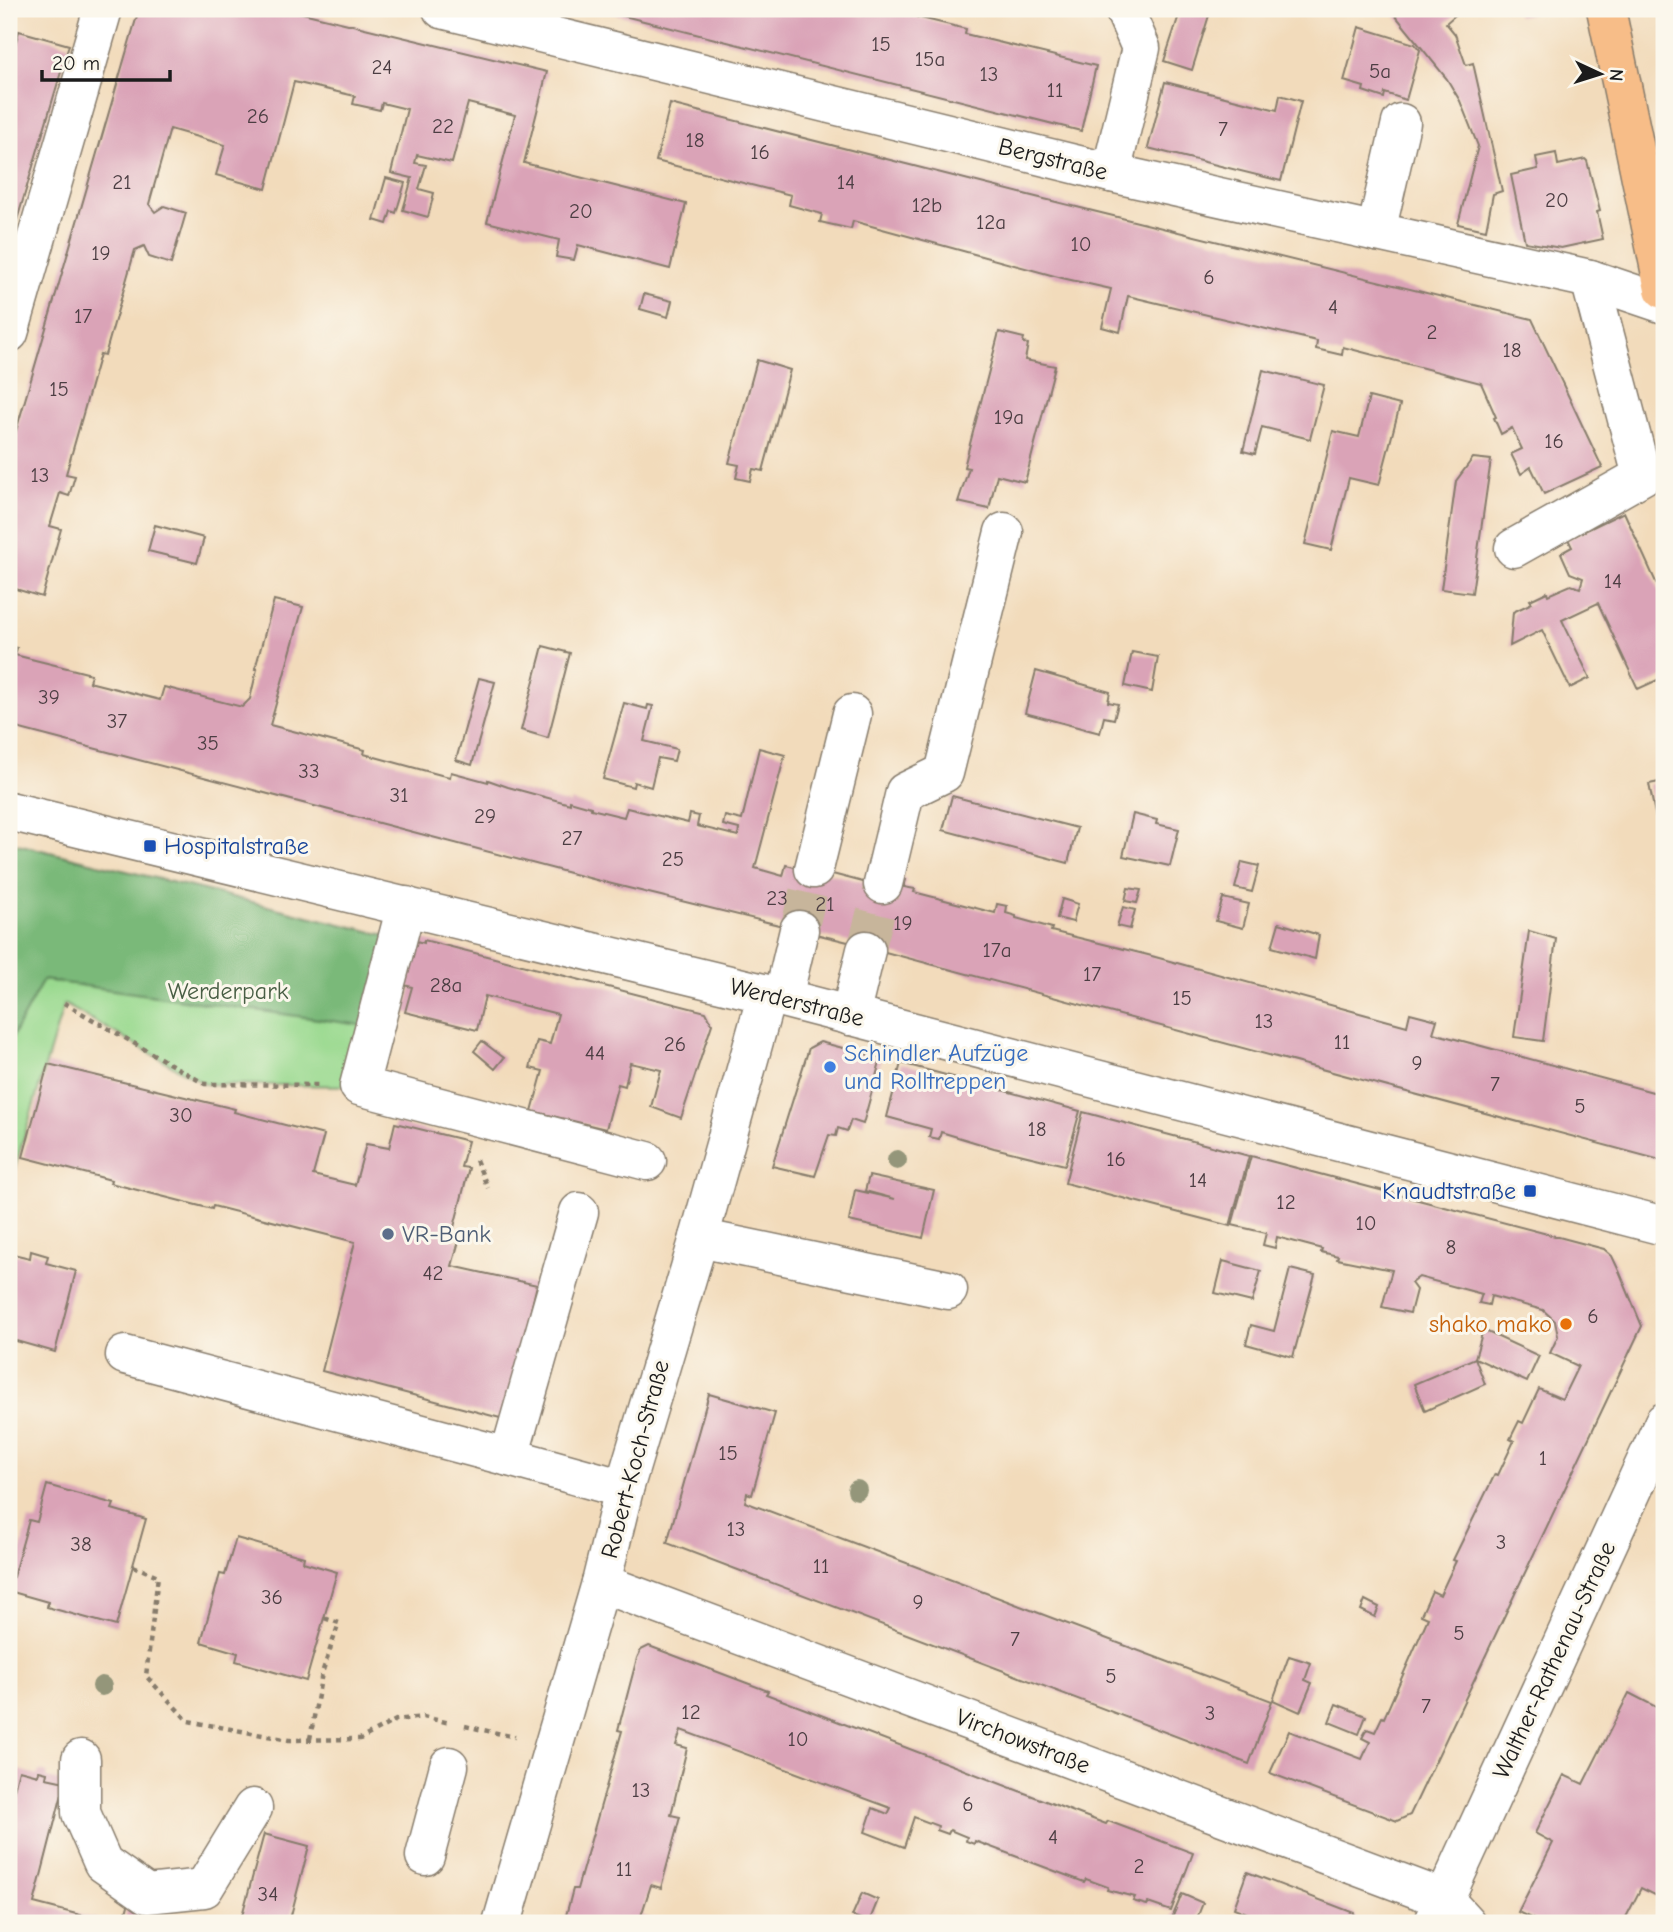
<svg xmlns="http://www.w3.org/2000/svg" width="1673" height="1932" viewBox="0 0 1673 1932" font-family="'Comic Neue',sans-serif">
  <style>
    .green { fill: #99d98e; stroke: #5a7a55; stroke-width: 2 }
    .forest { fill: #7ab979; stroke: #4b6a4a; stroke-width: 2 }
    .building { fill: #daa3b7 }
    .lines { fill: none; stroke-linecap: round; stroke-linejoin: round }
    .minor-tunnel { stroke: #c7b59b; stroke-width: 38; stroke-dasharray: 38 19; stroke-linecap: butt }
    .minor-casing { stroke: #877c6c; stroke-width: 41 }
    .major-casing { stroke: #877c6c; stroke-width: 41 }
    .path { stroke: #877c6c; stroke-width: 4.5; stroke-dasharray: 5 5; stroke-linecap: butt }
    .minor { stroke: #fff; stroke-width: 38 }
    .major { stroke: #f7bd88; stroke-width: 38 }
    .tree { fill: #94967a }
    .transit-dot { fill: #1a4fb4; stroke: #fbf7ec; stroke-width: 2.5 }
    .shop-dot { fill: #3f7fe0; stroke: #fbf7ec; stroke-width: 2.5 }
    .service-dot { fill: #5c6f8a; stroke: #fbf7ec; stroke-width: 2.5 }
    .food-dot { fill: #e8710a; stroke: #fbf7ec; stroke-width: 2.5 }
    .labels { text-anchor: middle; stroke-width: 6; stroke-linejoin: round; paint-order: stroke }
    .number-label { font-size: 21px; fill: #4c3e43 }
    .street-label { font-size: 24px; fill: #1c1c1c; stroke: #fbf7ec }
    .transit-label { font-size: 24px; fill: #164399; stroke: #fbf7ec; text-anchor: start }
    .park-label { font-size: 24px; fill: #485e44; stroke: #fbf7ec }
    .shop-label { font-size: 24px; fill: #366cbe; stroke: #fbf7ec; text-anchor: start }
    .service-label { font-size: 24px; fill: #4e5e75; stroke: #fbf7ec; text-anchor: start }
    .food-label { font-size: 24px; fill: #c56008; stroke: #fbf7ec; text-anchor: end }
  </style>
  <rect width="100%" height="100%" fill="#fbf7ec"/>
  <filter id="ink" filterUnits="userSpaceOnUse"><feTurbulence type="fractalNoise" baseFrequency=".0143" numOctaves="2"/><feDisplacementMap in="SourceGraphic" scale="14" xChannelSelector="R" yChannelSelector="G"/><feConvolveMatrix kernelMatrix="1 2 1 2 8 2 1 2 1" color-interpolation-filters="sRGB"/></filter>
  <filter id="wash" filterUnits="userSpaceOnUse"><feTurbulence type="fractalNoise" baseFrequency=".00686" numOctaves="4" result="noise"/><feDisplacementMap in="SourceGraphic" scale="28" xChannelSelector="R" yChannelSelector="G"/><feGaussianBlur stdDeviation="1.57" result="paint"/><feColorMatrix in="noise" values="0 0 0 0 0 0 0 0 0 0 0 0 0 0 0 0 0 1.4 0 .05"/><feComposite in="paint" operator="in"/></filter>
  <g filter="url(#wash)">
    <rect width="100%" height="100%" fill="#f2dbbb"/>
    <path class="green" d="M9,842L397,938L359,1086L205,1084L64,1004L9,1187Z"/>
    <path class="forest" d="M9,842L397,938L374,1027L43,980L9,1043Z"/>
    <g id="blocks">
      <g class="building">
        <path d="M139,9H286L547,72L524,163L686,204L670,269L578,245L574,260L556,257L559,240L487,222L515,115L468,103L452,163L417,155L415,163L426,165L419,189L434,193L428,217L403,210L412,178L391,173L407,109L382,103L380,110L353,104L355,96L294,82L266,189L216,175L225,145L170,129L149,204L155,212L164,206L186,213L171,264L149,257L144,246L135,250L105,355L100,354L66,474L75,476L69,496L60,493L50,526L61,529L42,597L9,587V455Z"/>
        <path d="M596,9H837L863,15L864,9H884L907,15L908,9H911L919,11L917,17L966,29L965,34L1096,66L1081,131Z"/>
        <path d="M1181,9H1211L1192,70L1164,61Z"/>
        <path d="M1390,9H1462L1446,23L1455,34L1466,65L1473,63L1502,191L1493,194L1486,230L1458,224L1478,146L1460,101L1447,79Z"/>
        <path d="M1516,9H1548V10L1518,16Z"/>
        <path d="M1359,27L1415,44L1420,50L1406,100L1385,93L1384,98L1363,91L1364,87L1344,81Z"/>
        <path d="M19,31L69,45L9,247V66Z"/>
        <path d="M1165,82L1277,110L1280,95L1301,101L1281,181L1148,148Z"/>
        <path d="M670,104L1032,196L1532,319L1602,467L1544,494L1531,467L1521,474L1511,454L1522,449L1512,428L1501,434L1494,418L1496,417L1481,383L1343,347L1342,355L1316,349L1317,341L1128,296L1120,332L1102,327L1111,289L1062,278L853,221L851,229L820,222L822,214L789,205L791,195L656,161Z"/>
        <path d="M1556,153L1558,165L1585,159L1587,161L1600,211L1597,212L1603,239L1561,248L1525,242L1511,175L1538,169L1536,157Z"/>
        <path d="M386,178L405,183L396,213L391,211L387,224L374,220Z"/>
        <path d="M644,294L672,301L668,317L640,309Z"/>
        <path d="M999,332L1024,338L1023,343L1028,344L1025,360L1055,366L1025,482L997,475L989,509L958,502L969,468L964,467Z"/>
        <path d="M757,360L790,370L763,471L753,469L750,481L736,478L739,465L729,463Z"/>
        <path d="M1263,370L1324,385L1310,439L1262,427L1255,454L1243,451Z"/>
        <path d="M1369,397L1400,405L1379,485L1349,478L1331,550L1305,544L1333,431L1359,437Z"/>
        <path d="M1473,458L1491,460L1472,593L1441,589L1456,481Z"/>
        <path d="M1624,512L1664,600V677L1638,689L1598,603L1562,620L1590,678L1570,688L1542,630L1510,646L1513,612L1532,603L1530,600L1547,592L1548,595L1571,585L1580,588L1583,578L1570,573L1561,553L1572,547L1568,539Z"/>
        <path d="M155,525L204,538L197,563L148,551Z"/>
        <path d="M274,600L303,607L270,725L365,750L364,754L441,775L450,777L451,772L488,782V780L508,787L570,804V801L591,807V809L624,817L627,808L688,823L690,814L699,816L697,826L738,836L739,829L723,825L725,816L742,820L759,748L785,755L755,868L783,876L786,865L802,869V866L863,882L864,880L896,877L906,880L904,887L915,889L914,892L995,913L997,904L1007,906L1006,913L1016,916V918L1052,928L1051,931L1148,955L1385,1020L1407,1026L1410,1013L1437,1020L1433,1033L1664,1095V1161L848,942L608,883L9,726V646L17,648L15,655L91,674L89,682L160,700L164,687L242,707L250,699L257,669H255Z"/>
        <path d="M543,646L570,653L548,738L521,730Z"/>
        <path d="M1132,652L1158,657L1152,692L1125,686Z"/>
        <path d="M1036,671L1110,692L1108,702L1118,704L1114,719L1104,717L1100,733L1025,713Z"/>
        <path d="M479,678L495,682L472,765L456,760Z"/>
        <path d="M624,703L647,709L648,705L653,706L644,741L677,749L674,761L658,758L651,787L634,782L633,787L603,779Z"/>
        <path d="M1664,781V853H1663L1649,784Z"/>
        <path d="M952,796L1077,828L1068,863L943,830Z"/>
        <path d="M1133,814L1157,820L1156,824L1179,829L1170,866L1123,856Z"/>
        <path d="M1242,862L1259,866L1252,892L1235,888Z"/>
        <path d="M1128,888L1141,890L1137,903L1125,901Z"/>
        <path d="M1223,898L1249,904L1243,928L1216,921Z"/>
        <path d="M1062,899L1078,904L1073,922L1057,918Z"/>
        <path d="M1123,907L1135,910L1130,929L1117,926Z"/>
        <path d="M1279,923L1319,935L1315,959L1272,947Z"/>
        <path d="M1529,931L1556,939L1543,1041L1514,1037Z"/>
        <path d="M408,939L424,943V940L706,1012L712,1024L681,1118L651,1107L661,1070L630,1063L625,1086L618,1084L606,1129L532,1111L543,1071L530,1068L537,1041L550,1044L558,1014L485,996L477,1030L405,1012L412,987L396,983Z"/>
        <path d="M482,1041L504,1058L495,1069L474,1051Z"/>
        <path d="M820,1042L881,1058L863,1124L851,1120L847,1131L838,1128L836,1136L829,1135L815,1176L772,1166L809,1048Z"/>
        <path d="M901,1063L1080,1111L1065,1165L994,1148L941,1132L939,1139L929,1137L931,1129L887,1117Z"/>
        <path d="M48,1064L235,1109L234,1112L324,1135L313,1175L355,1185L366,1144L389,1148L395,1123L468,1141L461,1167L469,1168L451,1239L459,1241L452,1266L537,1285L504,1419L322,1371L355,1242L213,1206L212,1209L110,1183L111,1180L23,1157Z"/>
        <path d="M1083,1112L1249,1156L1230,1226L1065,1183Z"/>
        <path d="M1251,1156L1604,1249L1612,1256L1620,1273L1642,1326L1410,1815L1397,1821L1270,1773L1289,1731L1362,1759L1370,1742L1362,1738L1367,1729L1375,1732L1382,1717L1384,1718L1428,1618L1421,1615L1432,1591L1440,1595L1456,1561L1453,1560L1495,1474L1498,1475L1514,1441L1510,1439L1519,1421L1523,1423L1539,1389L1562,1399L1578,1366L1550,1353L1558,1336L1555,1321L1543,1310L1491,1296L1489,1305L1479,1303L1482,1294L1419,1277L1411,1283L1416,1290L1410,1313L1382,1307L1392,1270L1337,1259L1338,1256L1321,1252L1322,1249L1277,1237L1275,1248L1263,1245L1266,1233L1232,1225Z"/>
        <path d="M869,1176L934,1190L923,1238L849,1221L855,1190L895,1199L865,1191Z"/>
        <path d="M31,1251L48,1256L46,1263L76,1271L55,1352L9,1339V1253L30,1258Z"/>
        <path d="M1223,1261L1261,1271L1252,1302L1215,1293Z"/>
        <path d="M1290,1269L1315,1275L1293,1357L1246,1344L1251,1325L1274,1331Z"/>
        <path d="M1483,1330L1539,1356L1527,1382L1475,1358Z"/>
        <path d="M1475,1358L1485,1384L1425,1411L1414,1384Z"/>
        <path d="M709,1394L775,1413L752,1495L747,1493L745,1502L1272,1701L1249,1764L667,1543Z"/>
        <path d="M47,1485L114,1504L112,1509L146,1519L116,1626L47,1607L48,1602L9,1591L29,1520L37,1522Z"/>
        <path d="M236,1538L304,1557L303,1562L337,1572L306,1681L236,1661L238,1653L201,1642L220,1574L225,1575Z"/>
        <path d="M1365,1600L1379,1607L1375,1617L1361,1610Z"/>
        <path d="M649,1646L768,1691L766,1694L1082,1815L1106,1824L1108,1821L1193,1853L1171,1911L1148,1903L1147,1905L1133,1901L1135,1897L1107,1890L1108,1887L1086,1879L1084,1882L975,1841L974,1844L966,1841L967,1837L950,1830L948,1834L937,1830L938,1826L914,1817L904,1847L865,1832L873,1808L888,1814L891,1808L681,1730L676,1745L687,1748L671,1815L680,1817L661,1888L651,1885L641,1916L652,1919L651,1923H564L573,1889H577L622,1731L618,1730L637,1658L641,1650Z"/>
        <path d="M1289,1656L1311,1663L1305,1680L1312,1683L1300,1712L1273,1700Z"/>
        <path d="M1629,1693L1664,1711V1892L1661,1898L1641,1888L1623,1923H1541L1518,1912L1553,1843L1535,1833L1564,1775L1583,1784Z"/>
        <path d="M1336,1704L1366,1716L1359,1734L1329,1722Z"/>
        <path d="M19,1770L38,1775L39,1771L47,1773L46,1778L65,1782L34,1903L111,1923H9V1809Z"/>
        <path d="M264,1834L309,1846L289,1923H240Z"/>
        <path d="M1247,1872L1354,1913L1358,1923H1272L1234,1908Z"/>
        <path d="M862,1893L878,1900L869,1922L852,1916Z"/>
        <path d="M1182,1894L1203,1903L1195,1923H1170Z"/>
        <path d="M129,1902L149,1907L145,1923H123Z"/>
      </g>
    </g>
  </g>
  <g filter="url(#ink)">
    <use href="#blocks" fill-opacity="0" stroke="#877c6c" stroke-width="2"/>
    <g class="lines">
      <g class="minor-tunnel">
        <path d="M799,930L814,869"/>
        <path d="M866,950L883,884"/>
      </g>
      <defs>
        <g id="minor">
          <path d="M442,9L1111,173L1590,279L1664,304"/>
          <path d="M1111,173L1141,48L1124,9"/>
          <path d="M1376,232L1401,123"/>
          <path d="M9,333L103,9"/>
          <path d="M1514,548L1642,476L1590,279"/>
          <path d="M9,811L767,994L1664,1226"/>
          <path d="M814,869L852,714"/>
          <path d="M883,884L905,792L944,773L1004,532"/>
          <path d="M406,906L359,1086L647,1161"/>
          <path d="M783,998L799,930"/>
          <path d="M850,1016L866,950"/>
          <path d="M579,1212L509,1457L624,1489"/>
          <path d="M699,1238L948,1290"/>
          <path d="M125,1355L509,1457"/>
          <path d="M601,1583L1444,1899L1466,1923"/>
          <path d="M81,1759V1813L103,1863L147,1894L204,1888L253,1808"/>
          <path d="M425,1856L449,1766"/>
          <path d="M1434,1922L1664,1422"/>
          <path d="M502,1923L601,1583L624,1489L699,1238L767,994"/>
        </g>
        <path id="major" d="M1606,9L1664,289"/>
      </defs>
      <use href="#minor" class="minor-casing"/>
      <use href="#major" class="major-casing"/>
      <g class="path">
        <path d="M1662,9L1664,21"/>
        <path d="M64,1003L205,1084L318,1085"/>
        <path d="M476,1160L488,1188"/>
        <path d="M133,1566L158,1576L146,1676L188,1721L289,1740L360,1739L396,1720L423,1717L450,1723"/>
        <path d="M465,1726L515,1737"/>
        <path d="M310,1739L322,1673L339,1623L324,1618"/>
      </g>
      <use href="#minor" class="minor"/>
      <use href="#major" class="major"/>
    </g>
    <g class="tree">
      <circle cx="897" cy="1160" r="10"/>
      <circle cx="857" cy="1490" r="10"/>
      <circle cx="102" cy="1686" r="10"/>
    </g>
  </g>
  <g class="transit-dot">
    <rect x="143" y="839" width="14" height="14" rx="3.5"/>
    <rect x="1523" y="1184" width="14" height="14" rx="3.5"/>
  </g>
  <circle class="shop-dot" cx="830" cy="1067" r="7"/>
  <circle class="service-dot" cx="388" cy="1234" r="7"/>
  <circle class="food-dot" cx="1566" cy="1324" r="7"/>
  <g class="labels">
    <g class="number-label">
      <text x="881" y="51">15</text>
      <text x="930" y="66">15a</text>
      <text x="382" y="74">24</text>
      <text x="1380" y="78">5a</text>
      <text x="989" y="81">13</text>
      <text x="1055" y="97">11</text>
      <text x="258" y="123">26</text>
      <text x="443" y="133">22</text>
      <text x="1223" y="136">7</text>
      <text x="695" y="147">18</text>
      <text x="760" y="159">16</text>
      <text x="122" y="189">21</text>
      <text x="846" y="189">14</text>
      <text x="1557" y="207">20</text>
      <text x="927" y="212">12b</text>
      <text x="581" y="218">20</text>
      <text x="991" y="229">12a</text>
      <text x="1081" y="251">10</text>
      <text x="101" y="260">19</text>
      <text x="1209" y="284">6</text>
      <text x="1333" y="314">4</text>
      <text x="83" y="323">17</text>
      <text x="1432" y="339">2</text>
      <text x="1512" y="357">18</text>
      <text x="59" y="396">15</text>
      <text x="1009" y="424">19a</text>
      <text x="1554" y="448">16</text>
      <text x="40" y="482">13</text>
      <text x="1613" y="588">14</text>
      <text x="49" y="704">39</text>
      <text x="117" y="728">37</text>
      <text x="208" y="750">35</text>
      <text x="309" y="778">33</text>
      <text x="399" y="802">31</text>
      <text x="485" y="823">29</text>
      <text x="572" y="845">27</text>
      <text x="673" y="866">25</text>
      <text x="777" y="905">23</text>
      <text x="825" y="911">21</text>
      <text x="903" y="930">19</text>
      <text x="997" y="957">17a</text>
      <text x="1092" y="981">17</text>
      <text x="446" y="992">28a</text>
      <text x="1182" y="1005">15</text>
      <text x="1264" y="1028">13</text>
      <text x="1342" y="1049">11</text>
      <text x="675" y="1051">26</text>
      <text x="595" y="1060">44</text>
      <text x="1417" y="1070">9</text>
      <text x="1495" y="1091">7</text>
      <text x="1580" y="1113">5</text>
      <text x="181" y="1122">30</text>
      <text x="1037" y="1136">18</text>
      <text x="1116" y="1166">16</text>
      <text x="1198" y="1187">14</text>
      <text x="1286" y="1209">12</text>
      <text x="1366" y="1230">10</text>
      <text x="1451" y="1254">8</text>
      <text x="433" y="1280">42</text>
      <text x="1593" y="1323">6</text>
      <text x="728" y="1460">15</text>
      <text x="1543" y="1465">1</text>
      <text x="736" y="1536">13</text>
      <text x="1501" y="1549">3</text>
      <text x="81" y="1551">38</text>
      <text x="821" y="1573">11</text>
      <text x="272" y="1604">36</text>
      <text x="918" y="1609">9</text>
      <text x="1459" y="1640">5</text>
      <text x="1015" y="1646">7</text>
      <text x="1111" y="1683">5</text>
      <text x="1426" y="1713">7</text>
      <text x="691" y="1719">12</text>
      <text x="1210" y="1720">3</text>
      <text x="798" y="1746">10</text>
      <text x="641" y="1797">13</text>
      <text x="968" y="1811">6</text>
      <text x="1053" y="1844">4</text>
      <text x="1139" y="1873">2</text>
      <text x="624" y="1876">11</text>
      <text x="268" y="1901">34</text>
    </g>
    <g class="street-label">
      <text transform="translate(1053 159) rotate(14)" y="8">Bergstraße</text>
      <text transform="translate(797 1002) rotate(14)" y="8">Werderstraße</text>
      <text transform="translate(635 1459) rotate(-75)" y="8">Robert-Koch-Straße</text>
      <text transform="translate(1554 1660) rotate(-65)" y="8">Walther-Rathenau-Straße</text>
      <text transform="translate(1023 1741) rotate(21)" y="8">Virchowstraße</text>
    </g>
    <g class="transit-label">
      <text x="164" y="854">Hospitalstraße</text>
      <text x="1516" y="1199" text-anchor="end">Knaudtstraße</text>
    </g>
    <g class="park-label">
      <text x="228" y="999">Werderpark</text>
    </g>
    <g class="shop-label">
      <text x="844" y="1061">Schindler Aufzüge<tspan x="844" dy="28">und Rolltreppen</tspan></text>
    </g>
    <g class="service-label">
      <text x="402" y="1242">VR-Bank</text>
    </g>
    <g class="food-label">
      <text x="1552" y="1332">shako mako</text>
    </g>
  </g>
  <rect width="1673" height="1932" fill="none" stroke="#fbf7ec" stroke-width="35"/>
  <g transform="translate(1600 74) rotate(94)" stroke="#fbf7ec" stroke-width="5" paint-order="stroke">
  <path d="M0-5L12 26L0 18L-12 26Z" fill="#1c1c1c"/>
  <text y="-10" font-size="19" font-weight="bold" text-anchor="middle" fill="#1c1c1c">N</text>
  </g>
  <path d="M42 70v10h128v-10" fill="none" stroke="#1c1c1c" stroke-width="3.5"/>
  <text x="52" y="70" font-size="21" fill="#1c1c1c" stroke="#fbf7ec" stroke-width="5" paint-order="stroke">20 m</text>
</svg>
